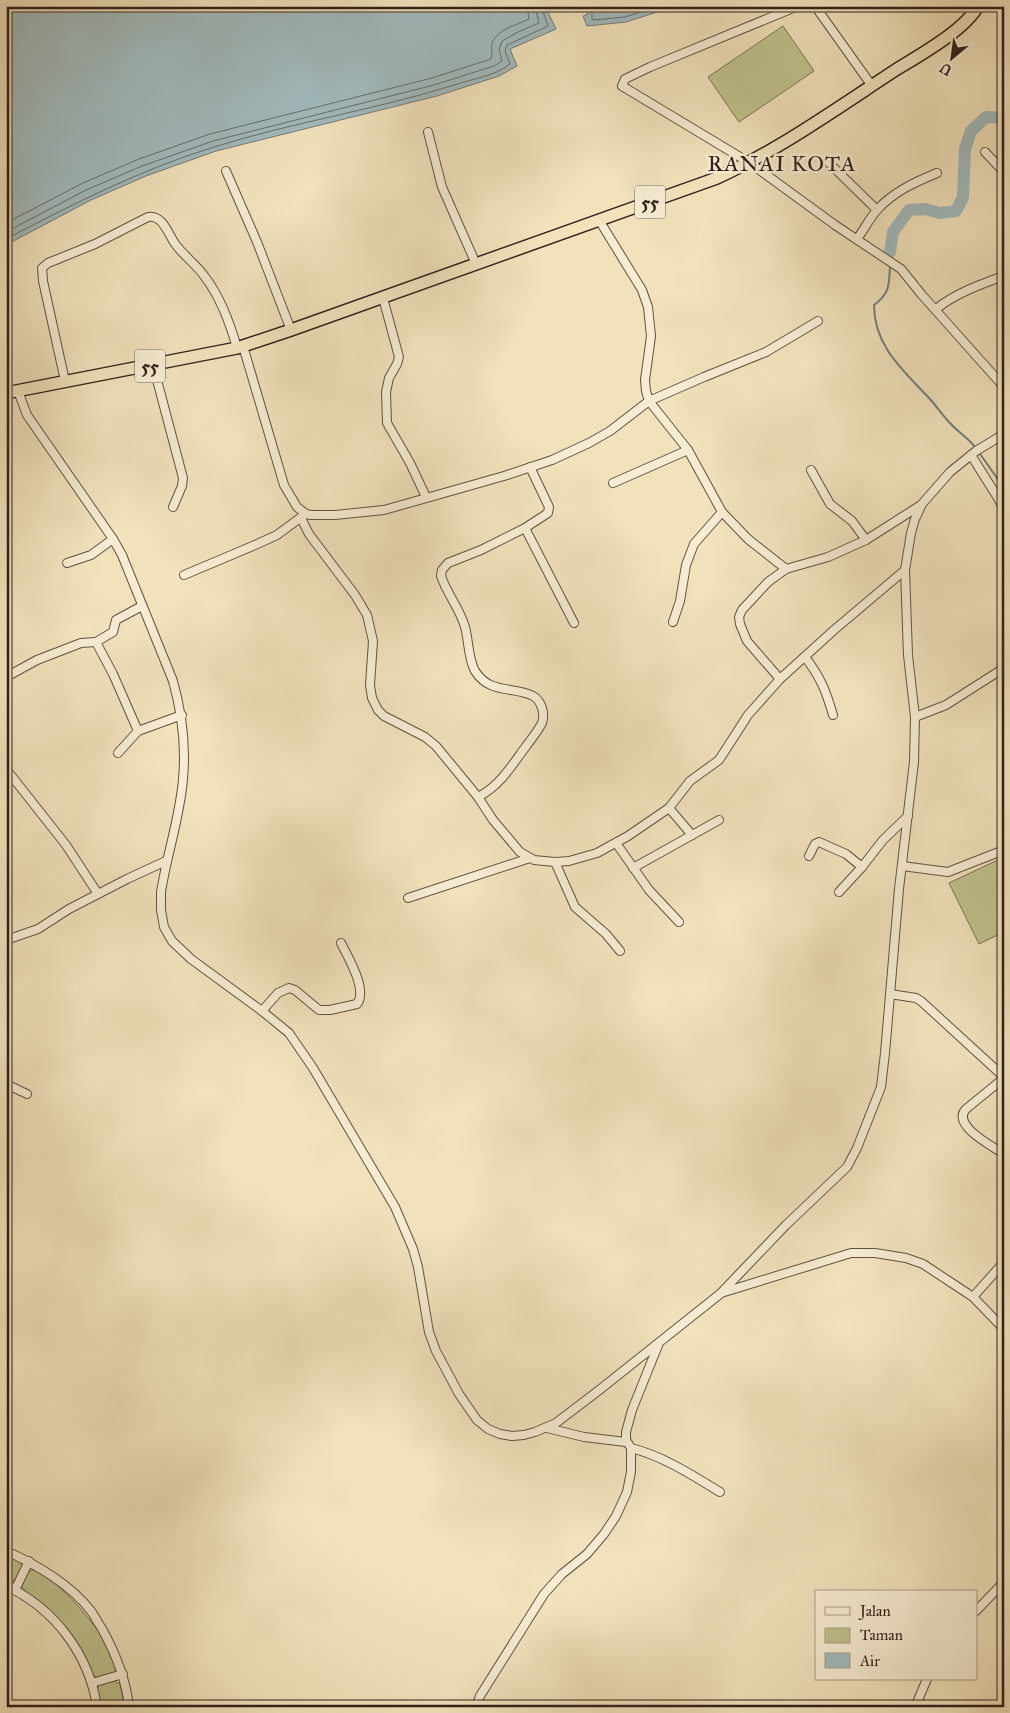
<svg xmlns="http://www.w3.org/2000/svg" width="1010" height="1713" viewBox="0 0 1010 1713" font-family="'IM FELL Great Primer',serif">
  <style>
    .green { fill: #bfc28d; stroke: #787254 }
    .water { fill: #a1babd; stroke: #747d7c }
    .lines { fill: none; stroke-linecap: round; stroke-linejoin: round }
    .shore { stroke: #686e6c; stroke-width: 1 }
    .stream { stroke: #747d7c; stroke-width: 2 }
    .river { stroke: #a1babd; stroke-width: 12 }
    .minor-casing { stroke: #605143; stroke-width: 10 }
    .highway-casing { stroke: #30211b; stroke-width: 14 }
    .minor { stroke: #f6ecd3; stroke-width: 8 }
    .highway { stroke: #f1e2bc; stroke-width: 11 }
    .labels { text-anchor: middle; stroke-width: 5; stroke-linejoin: round; paint-order: stroke }
    .shield { fill: #f6ecd3; stroke: #6b5e52; stroke-width: 1 }
    .shield-label { font-size: 19px; font-weight: bold; fill: #30211b }
    .quarter-label { font-size: 22px; letter-spacing: 1px; fill: #30211b; stroke: #f6ecd3 }
  </style>
  <rect width="100%" height="100%" fill="#f1e2bc"/>
  <filter id="stains"><feTurbulence type="fractalNoise" baseFrequency=".004" numOctaves="4"/><feColorMatrix values="0 0 0 0 .2 0 0 0 0 .09 0 0 0 0 .02 0 0 0 .5 -.17"/></filter>
  <radialGradient id="worn" r=".72"><stop offset=".6" stop-color="#630" stop-opacity="0"/><stop offset="1" stop-color="#630" stop-opacity=".3"/></radialGradient>
  <g class="green">
    <path d="M783,26L814,71L739,122L708,77Z"/>
    <path d="M1004,857V932L979,944L949,883Z"/>
    <path d="M6,1555L19,1561L23,1566C19,1574 17,1584 6,1581Z"/>
    <path d="M32,1570C55,1573 124,1651 114,1674L97,1678C89,1672 86,1659 81,1651C76,1641 69,1630 61,1622C53,1613 23,1592 21,1585L27,1573Z"/>
    <path d="M112,1680L120,1684L125,1707H100L97,1691L99,1685Z"/>
  </g>
  <g class="water">
    <path d="M6,6H545L556,29L510,49L517,66L499,76L437,96L216,151L146,176L91,200L6,245Z"/>
    <path d="M584,6H676L626,22L587,26L583,16L588,14Z"/>
  </g>
  <g class="lines">
    <g class="shore">
      <path d="M589,6L592,13V19L594,20L625,17L659,6"/>
      <path d="M6,223L83,183L139,159L210,134L432,78L491,59C493,54 491,49 492,43C497,29 517,25 529,19L527,6"/>
      <path d="M6,232L86,190L142,166L213,141L434,85L494,66L502,61L499,49L502,41L518,32L539,23L535,6"/>
      <path d="M6,239C75,203 140,170 214,147C293,122 375,110 454,85C472,79 495,76 510,64L505,51L507,45L548,26L541,6"/>
    </g>
    <g class="stream">
      <path d="M890,258V252"/>
      <path d="M890,266C889,285 890,293 874,305C874,347 904,371 930,399C937,407 943,416 950,423C958,432 968,438 975,447"/>
      <path d="M978,451L1004,488"/>
    </g>
    <path class="river" d="M890,252L893,232L909,210L925,209L940,213L956,211L963,197L965,149L971,131L986,117L1004,118"/>
    <defs>
      <g id="minor">
        <path d="M798,6L650,67L625,79L622,86L750,163L835,225L901,269L922,295L1004,387"/>
        <path d="M815,6L872,86"/>
        <path d="M428,132L442,187L476,264"/>
        <path d="M985,152L1004,172"/>
        <path d="M828,162L877,210"/>
        <path d="M226,171L257,242L291,330"/>
        <path d="M599,220L642,290L648,307L651,336L645,380L646,391L649,401L688,450L722,512L748,539L786,569"/>
        <path d="M857,239C864,230 869,219 877,210C893,192 915,182 937,173"/>
        <path d="M383,298L399,357L397,364L389,378L386,392L387,423L410,463L426,497"/>
        <path d="M936,309C956,293 979,285 1004,276"/>
        <path d="M243,346L284,485L297,507L306,514L311,515H335L384,510L504,476L552,460L589,443L610,431L649,401L704,377L766,352L818,321"/>
        <path d="M153,365L183,478L182,486L173,507"/>
        <path d="M65,381L43,281L42,268L48,263L95,244L148,217C164,215 168,235 176,245C185,257 197,265 205,277C221,298 230,323 237,348"/>
        <path d="M18,391L27,415L113,539L122,555L173,681C182,713 186,746 183,779C180,817 167,854 161,892V910L164,927L172,941L191,959L262,1011L289,1033L313,1068L395,1207L413,1249L418,1267L429,1332L436,1351L459,1394L477,1420L488,1429L500,1434L512,1436L524,1435L535,1432L556,1423L598,1391L720,1294L786,1225L847,1167L857,1148L881,1087L885,1053L899,889L914,762L915,717L908,655L905,570L911,533L915,519L922,504L950,472L976,451L1004,434"/>
        <path d="M971,455L998,498L1004,510"/>
        <path d="M811,470L830,504L852,521L866,540"/>
        <path d="M613,483L688,450"/>
        <path d="M301,518L309,534L355,595L367,615L373,641L370,685L372,698L378,710L384,716L425,737L436,746L478,797L493,820L520,852L534,860L555,862L569,861L597,853L628,836L669,808L690,781L719,760L748,715L780,679"/>
        <path d="M525,528L574,623"/>
        <path d="M67,563L91,555L113,539"/>
        <path d="M905,570L834,630L780,679L747,641L740,624L739,617L742,610L768,582L786,569L828,557L866,540L921,505"/>
        <path d="M184,575L255,545L277,535L304,515"/>
        <path d="M673,622L680,601L686,565L694,544L722,512"/>
        <path d="M96,642L113,674L138,731"/>
        <path d="M805,657C821,678 826,691 833,715"/>
        <path d="M6,677L37,660L81,643L96,642L113,632L116,620L142,606"/>
        <path d="M915,717L946,705L1004,668"/>
        <path d="M118,753L138,731L182,715"/>
        <path d="M6,769L66,845L98,894"/>
        <path d="M478,797C500,786 512,765 527,745C532,738 538,731 542,723C545,714 542,701 533,696C515,686 490,695 475,671C468,659 469,641 465,627C460,609 447,594 441,576L442,570L448,563L481,550L525,528L548,513L549,507L530,467"/>
        <path d="M669,808L692,835"/>
        <path d="M616,843L649,890L679,922"/>
        <path d="M809,856L815,844L819,842L846,854L862,867"/>
        <path d="M555,862L575,907L606,934L620,951"/>
        <path d="M902,866L948,872L1004,850"/>
        <path d="M633,868L719,820"/>
        <path d="M839,892L862,867L883,840L908,816"/>
        <path d="M408,898L530,858"/>
        <path d="M6,940L38,929L69,909L127,879L166,861"/>
        <path d="M890,994L916,998L921,1001L1004,1077"/>
        <path d="M262,1011L278,993L289,988L295,990L319,1010H330L357,1004C368,990 348,957 341,943"/>
        <path d="M1004,1078L966,1109C951,1125 992,1146 1004,1154"/>
        <path d="M6,1084L27,1094"/>
        <path d="M721,1293L851,1253H875L906,1258L923,1264L973,1297L1004,1329"/>
        <path d="M973,1297L1004,1262"/>
        <path d="M547,1428L584,1437L626,1442"/>
        <path d="M631,1448C663,1456 692,1475 720,1492"/>
        <path d="M6,1551C36,1564 71,1585 91,1611C95,1616 97,1622 101,1627C115,1652 126,1678 129,1707"/>
        <path d="M6,1586C54,1608 89,1654 97,1707"/>
        <path d="M15,1590L29,1561"/>
        <path d="M976,1611L1004,1582"/>
        <path d="M92,1683L123,1674"/>
        <path d="M476,1707L480,1696L544,1594L562,1574L587,1554L604,1534L616,1516L627,1492L631,1472V1448L626,1440V1432L632,1410L659,1343"/>
        <path d="M915,1707L927,1679"/>
      </g>
      <path id="highway" d="M6,393L237,348L291,330L717,178C780,149 836,109 894,71C918,56 964,31 978,6"/>
    </defs>
    <use href="#minor" class="minor-casing"/>
    <use href="#highway" class="highway-casing"/>
    <use href="#minor" class="minor"/>
    <use href="#highway" class="highway"/>
  </g>
  <g class="labels">
    <g class="shield">
      <rect x="635" y="185.5" width="30" height="33" rx="4"/>
      <rect x="135" y="349.5" width="30" height="33" rx="4"/>
    </g>
    <g class="shield-label">
      <text x="650" y="209">55</text>
      <text x="150" y="373">55</text>
    </g>
    <g class="quarter-label">
      <text x="782" y="171">RANAI KOTA</text>
    </g>
  </g>
  <rect width="1010" height="1713" fill="none" stroke="#f1e2bc" stroke-width="25"/>
  <rect x="8" y="8" width="995" height="1698" fill="none" stroke="#30211b" stroke-width="2.5"/>
  <rect x="12" y="12" width="985" height="1688" fill="none" stroke="#30211b"/>
  <rect x="815" y="1590" width="162" height="90" fill="#f6ecd3" stroke="#a79b89"/>
  <rect x="825" y="1607" width="25" height="8" fill="#f6ecd3" stroke="#a79b89"/>
  <text x="860" y="1616" font-size="15" fill="#30211b">Jalan</text>
  <rect x="825" y="1628" width="25" height="15" fill="#bfc28d" stroke="#a79b89"/>
  <text x="860" y="1640" font-size="15" fill="#30211b">Taman</text>
  <rect x="825" y="1653" width="25" height="15" fill="#a1babd" stroke="#a79b89"/>
  <text x="860" y="1666" font-size="15" fill="#30211b">Air</text>
  <g transform="translate(952 58) rotate(209)" stroke="#f6ecd3" stroke-width="4" paint-order="stroke">
  <path d="M0-4L9 19L0 12L-9 19Z" fill="#30211b"/>
  <text y="-8" font-size="14" font-weight="bold" text-anchor="middle" fill="#30211b">U</text>
  </g>
  <rect width="100%" height="100%" filter="url(#stains)"/>
  <rect width="100%" height="100%" fill="url(#worn)"/>
</svg>
